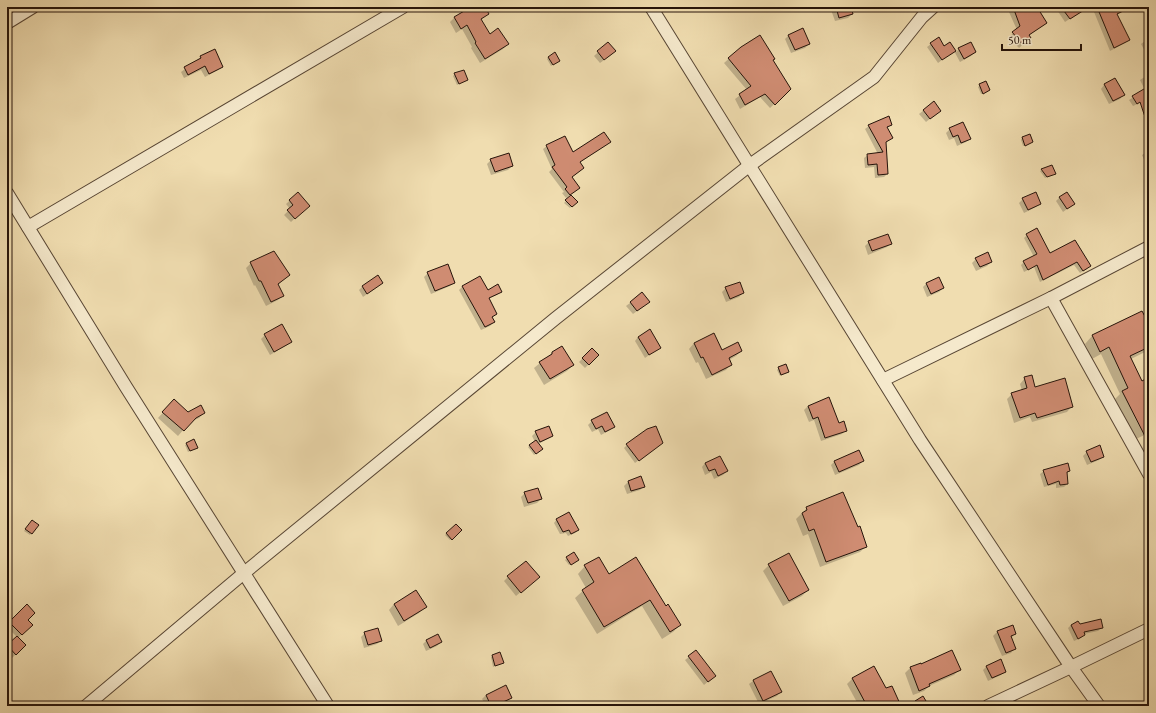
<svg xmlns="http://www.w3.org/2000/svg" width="1156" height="713" viewBox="0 0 1156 713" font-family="'EB Garamond',serif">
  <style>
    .shadow { fill: #0003 }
    .building { fill: #cf8c72; stroke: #26140a }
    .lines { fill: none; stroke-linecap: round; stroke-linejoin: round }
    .minor-casing { stroke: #584634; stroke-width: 14 }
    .minor { stroke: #f5e9cc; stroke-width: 12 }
  </style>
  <rect width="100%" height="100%" fill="#f0ddb0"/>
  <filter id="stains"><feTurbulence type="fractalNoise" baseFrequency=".005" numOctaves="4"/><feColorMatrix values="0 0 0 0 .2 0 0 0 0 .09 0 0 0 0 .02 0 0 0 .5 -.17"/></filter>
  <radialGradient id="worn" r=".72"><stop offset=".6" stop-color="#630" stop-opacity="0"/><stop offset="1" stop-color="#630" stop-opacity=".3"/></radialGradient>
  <g class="shadow">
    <path d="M473,7H484L488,14L481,20L489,35L508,44L503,49L480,63L471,48L472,47L462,29L456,33L450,22L454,18Z"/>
    <path d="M830,7H850L852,14L848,18L835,21Z"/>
    <path d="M1016,7H1041V9L1038,11L1046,23L1028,36L1030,38L1019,48L1009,37L1017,30L1009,12Z"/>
    <path d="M1055,7H1077L1080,12L1065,22Z"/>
    <path d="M1092,7H1132L1116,15L1129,40L1125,43L1110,51Z"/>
    <path d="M789,35L809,44L805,48L791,53L785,39Z"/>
    <path d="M1149,38V59L1141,44Z"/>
    <path d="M608,43L611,55L600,63L594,56Z"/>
    <path d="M931,44L944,47L950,44L956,52L959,49L975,52L971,56L960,62L954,51L938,63L927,47Z"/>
    <path d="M742,47L772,60L790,89L770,108L760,97L740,109L735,99L747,90L724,63Z"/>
    <path d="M201,57L222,67L218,70L205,77L201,70L184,78L181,72Z"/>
    <path d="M549,57L557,62L551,66L547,59Z"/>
    <path d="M455,74L467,80L457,85L453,76Z"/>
    <path d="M1149,74V99L1133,106L1129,100L1145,90L1140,80Z"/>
    <path d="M1115,79L1123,95L1120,99L1109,104L1101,89L1104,85Z"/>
    <path d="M986,82L989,90L981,94L978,87Z"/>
    <path d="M934,102L936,114L926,122L919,114Z"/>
    <path d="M889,118L891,125L886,129L891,138L885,143L887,174L884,177L875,178L874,167L865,168L864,158L868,155L878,154L865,129L869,126Z"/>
    <path d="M950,129L970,138L966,142L957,146L954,138L949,140L946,133Z"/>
    <path d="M1022,138L1032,142L1023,146L1021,140Z"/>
    <path d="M606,145L579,163L583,168L571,178L575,191L566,198L562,193L564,192L549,172L552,169L543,149L547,146L572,154Z"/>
    <path d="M1149,150V160L1145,162L1142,155Z"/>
    <path d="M491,160L512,166L508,170L491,175L487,164Z"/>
    <path d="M1042,170L1053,175L1045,178L1040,171Z"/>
    <path d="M298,193L309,205L291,222L284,215L290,209L286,204Z"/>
    <path d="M571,196L576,202L570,208L564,203Z"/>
    <path d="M1060,197L1074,204L1063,212L1056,201Z"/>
    <path d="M1023,199L1040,204L1036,207L1024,213L1019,203Z"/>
    <path d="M1027,235L1049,254L1075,241L1087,269L1080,273L1074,265L1040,282L1034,267L1024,272L1021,265L1024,262L1034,257L1024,238Z"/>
    <path d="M869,242L891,243L887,247L868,255L865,246Z"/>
    <path d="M976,259L991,262L987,266L976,271L972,263Z"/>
    <path d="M251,263L289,275L278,285L283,295L278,300L266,306L255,285L254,286L246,268Z"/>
    <path d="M428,273L454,283L450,286L431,294L424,277Z"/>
    <path d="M927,283L943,288L939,292L927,297L923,287Z"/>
    <path d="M378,286L363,297L359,290L362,287Z"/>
    <path d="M463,286L487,291H501L497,295L488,299L496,314L492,318L494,322L490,326L481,330L459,290Z"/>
    <path d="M726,288L743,293L739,297L726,302L722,292Z"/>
    <path d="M642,294L644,306L633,314L626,306Z"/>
    <path d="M1142,312L1149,327V350L1131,359L1142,382L1149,378V433L1136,439L1115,399L1120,394L1101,354L1092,359L1085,344L1092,336Z"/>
    <path d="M265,335L291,342L287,345L270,355L261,339Z"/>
    <path d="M638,337L660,347L645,358L635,341Z"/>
    <path d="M694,343L721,351H741L736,356L729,360L731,364L726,370L706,379L698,362L696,363L689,349Z"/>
    <path d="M592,349L598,355L585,368L579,362Z"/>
    <path d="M552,353L573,365L567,371L544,385L534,368Z"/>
    <path d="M779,368L788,372L780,376L777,370Z"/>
    <path d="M1025,378L1035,388L1072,406L1067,412L1032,422L1030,417L1014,423L1007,399L1012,394L1022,391L1020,384Z"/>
    <path d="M169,406L188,413H204L199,418L190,422L178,436L158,418Z"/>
    <path d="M808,406L838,424L846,430L842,434L821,441L814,420L809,422L804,410Z"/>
    <path d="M592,421L613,427L610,430L601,435L598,429L592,432L588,425Z"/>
    <path d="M536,432L552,436L548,439L538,444L540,451L534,455L528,447L535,442L532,436Z"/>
    <path d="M187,444L197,448L188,452L185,445Z"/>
    <path d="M627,445L658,446L635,463L624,448Z"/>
    <path d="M1087,452L1103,456L1099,460L1087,465L1083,456Z"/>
    <path d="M863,461L859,465L835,475L831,465L834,462Z"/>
    <path d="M705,463L727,471L723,475L714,479L711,472L705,475L702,467Z"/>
    <path d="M1044,471H1069L1066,474L1067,484L1064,487L1056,488V484L1044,487L1040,474Z"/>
    <path d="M640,478L643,487L640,490L627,494L624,486L628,482Z"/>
    <path d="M525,493L541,499L537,503L524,507L521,497Z"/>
    <path d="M807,508L866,546L860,552L820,567L808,534L803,536L796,519Z"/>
    <path d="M557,519L578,530L575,533L568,536L566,533L560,534L554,523Z"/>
    <path d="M30,523L31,533L30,535L24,531Z"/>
    <path d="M456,525L461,530L450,540L445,535Z"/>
    <path d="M567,558L576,561L569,565L565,560Z"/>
    <path d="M769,565L808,590L802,596L783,606L763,571Z"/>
    <path d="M585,566L608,575L666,607L680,625L673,632L662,639L642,606L597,634L575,598L586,588L578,574Z"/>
    <path d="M508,577L534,581L516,596L504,581Z"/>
    <path d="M394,604L425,607L419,613L398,626L389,610Z"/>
    <path d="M27,606V620L32,625L18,638L25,645L12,658L7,653V647L17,637L7,627V625Z"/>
    <path d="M1071,625H1079L1101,628L1098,631L1084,634L1081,638L1074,641L1068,628Z"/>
    <path d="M1012,626L1015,634L1011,638L1014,649L1011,653L1002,656L993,636L997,632Z"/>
    <path d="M365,633L381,640L377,644L364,648L361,637Z"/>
    <path d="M426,641L441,642L437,646L426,651L423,644Z"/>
    <path d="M500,653L503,662L493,667L491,657Z"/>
    <path d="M689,657L711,679L704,685L685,660Z"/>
    <path d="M920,664L960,669L954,675L929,686L924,691L913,695L905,673L910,668Z"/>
    <path d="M987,666L1005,671L1001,675L988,681L983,670Z"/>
    <path d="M771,672L780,692L777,696L759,704L749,684L753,681Z"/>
    <path d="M852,679L886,689L900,706H859L847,684Z"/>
    <path d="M506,686L511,697L507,701L497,706H486L482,699L486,695Z"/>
    <path d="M916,701L926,706H916L914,703Z"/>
  </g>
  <g class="building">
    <path d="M471,7H485L489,14L481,19L490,34L498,28L509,44L485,59L475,43L476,42L467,25L461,29L454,17Z"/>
    <path d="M836,7H851L853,14L839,18Z"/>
    <path d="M1013,7H1037L1047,23L1029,35L1031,38L1023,45L1012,32L1020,26Z"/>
    <path d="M1061,7H1089L1070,19Z"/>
    <path d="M1097,7H1131L1117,14L1130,40L1114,48Z"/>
    <path d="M803,28L810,44L795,50L788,35Z"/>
    <path d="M760,35L775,59L773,60L791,89L775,105L765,94L745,105L739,94L751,86L728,58L741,47Z"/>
    <path d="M939,37L944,46L950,42L956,51L942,60L930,43Z"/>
    <path d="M608,42L616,51L604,60L597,51Z"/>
    <path d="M971,42L976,52L964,59L958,48Z"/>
    <path d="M215,49L223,67L209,74L205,66L188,75L184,67L201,58L200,56Z"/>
    <path d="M555,52L560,61L553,65L548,57Z"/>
    <path d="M464,70L468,80L459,84L454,73Z"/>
    <path d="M1115,78L1125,95L1113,101L1104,84Z"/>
    <path d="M986,81L990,90L983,94L979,84Z"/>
    <path d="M1149,86V123H1147L1140,102L1137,104L1132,96Z"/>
    <path d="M934,101L941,111L930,119L923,110Z"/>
    <path d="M889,116L892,125L887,127L893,138L886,142L888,174L878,175L877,164L868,165L867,154L883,152L868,125Z"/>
    <path d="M963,122L971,139L961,143L958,135L953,137L949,128Z"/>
    <path d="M604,132L611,142L580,162L584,168L572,177L580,188L570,195L565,189L567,187L552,167L555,165L546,145L565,136L573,152Z"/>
    <path d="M1030,134L1033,142L1025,146L1022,137Z"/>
    <path d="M509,153L513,166L495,172L490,159Z"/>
    <path d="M1052,165L1056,174L1047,177L1041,169Z"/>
    <path d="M298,192L310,206L295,219L287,210L293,205L289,200Z"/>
    <path d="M1036,192L1041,204L1028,210L1022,198Z"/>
    <path d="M1067,192L1075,204L1067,209L1059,197Z"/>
    <path d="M571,195L578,202L572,207L565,200Z"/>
    <path d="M1037,228L1050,253L1075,240L1091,266L1083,271L1077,262L1043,280L1037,265L1028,270L1023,261L1037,254L1026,234Z"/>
    <path d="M888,234L892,244L872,251L868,241Z"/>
    <path d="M274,251L290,275L278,284L284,296L271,302L261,281H259L250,262Z"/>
    <path d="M988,252L992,262L980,267L975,258Z"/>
    <path d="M448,264L455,283L435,291L427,272Z"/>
    <path d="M378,275L383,283L367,294L362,286Z"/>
    <path d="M480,276L488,290L498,284L502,292L489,298L497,314L492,317L495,322L485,327L462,286Z"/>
    <path d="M939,277L944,288L931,294L926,283Z"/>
    <path d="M740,282L744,293L730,299L725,287Z"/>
    <path d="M642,292L650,302L637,311L630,302Z"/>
    <path d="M1142,311L1149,324V347L1130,356L1142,381L1149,377V444L1122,391L1128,388L1109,347L1100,352L1092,335Z"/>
    <path d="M282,324L292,342L274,352L264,334Z"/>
    <path d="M650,329L661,348L649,355L638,337Z"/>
    <path d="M714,333L722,350L738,342L742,351L729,358L732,365L712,375L703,357L701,358L694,343Z"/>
    <path d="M562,346L574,365L550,379L539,362L552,354V352Z"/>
    <path d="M592,348L599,355L589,365L582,358Z"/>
    <path d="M786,364L789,372L781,375L778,367Z"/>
    <path d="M1032,375L1035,387L1065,378L1073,407L1037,418L1035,413L1020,418L1011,393L1027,388L1024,377Z"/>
    <path d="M829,397L839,423L844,421L847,431L825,438L818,417L813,419L808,406Z"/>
    <path d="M174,399L188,412L201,405L205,413L196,418L184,431L162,412Z"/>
    <path d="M607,412L615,427L605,432L602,426L596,429L591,420Z"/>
    <path d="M549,426L553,436L540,442L535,431Z"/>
    <path d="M656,426L663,443L639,461L626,444L647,429Z"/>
    <path d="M194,439L198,448L190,451L186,443Z"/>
    <path d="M536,440L543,449L536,454L529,445Z"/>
    <path d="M1100,445L1104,457L1091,462L1086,451Z"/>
    <path d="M859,450L864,461L839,472L834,461Z"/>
    <path d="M720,456L728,471L718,476L715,469L709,471L705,463Z"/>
    <path d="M1068,463L1070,471L1067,472L1068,484L1060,485L1059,481L1048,485L1043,470Z"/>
    <path d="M641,476L645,487L631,491L628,481Z"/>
    <path d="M538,488L542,499L528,503L524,492Z"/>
    <path d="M843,492L858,527L860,526L867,547L826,562L814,529L809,531L802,513L807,510L806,507Z"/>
    <path d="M569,512L579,530L571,534L569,530L563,532L556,519Z"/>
    <path d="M32,520L39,525L32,534L25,529Z"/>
    <path d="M456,524L462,530L452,540L446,533Z"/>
    <path d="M574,552L579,560L571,565L566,557Z"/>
    <path d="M789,553L809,590L789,601L768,564Z"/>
    <path d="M599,557L609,574L636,557L666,606L668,604L681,625L670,632L650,600L604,627L582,590L594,582L584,565Z"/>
    <path d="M526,561L540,577L521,593L507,576Z"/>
    <path d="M416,590L427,607L404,621L394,604Z"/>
    <path d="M27,604L35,613L28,620L33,625L22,635L9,622Z"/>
    <path d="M1101,619L1103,628L1084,632L1085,635L1078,639L1071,625L1078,621L1080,624Z"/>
    <path d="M1013,625L1016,634L1011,636L1016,649L1006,653L997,631Z"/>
    <path d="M378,628L382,641L368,645L364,632Z"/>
    <path d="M438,634L442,642L430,648L426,640Z"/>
    <path d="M17,636L26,645L16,655L7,645Z"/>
    <path d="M696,650L716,676L708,682L688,656Z"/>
    <path d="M952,650L961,670L929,684L930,686L919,691L910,667L921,663V664Z"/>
    <path d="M500,652L504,663L495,666L492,655Z"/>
    <path d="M1001,659L1006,672L992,678L986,666Z"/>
    <path d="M874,666L886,688L892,686L901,706H867L852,678Z"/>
    <path d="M771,671L782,692L763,701L753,680Z"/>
    <path d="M506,685L512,698L494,706H491L486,695Z"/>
    <path d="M923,696L929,706H919L915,701Z"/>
  </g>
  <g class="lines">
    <defs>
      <g id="minor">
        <path d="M651,7L920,440L1071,667L1099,706"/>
        <path d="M7,23L33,7"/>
        <path d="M7,193L126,387L328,706"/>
        <path d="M28,227L403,7"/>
        <path d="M1051,298L1149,474"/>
        <path d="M883,380L1051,298L1149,247"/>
        <path d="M86,706L244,573L556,318L750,165L874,77L922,17L933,7"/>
        <path d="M988,706L1071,667L1149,629"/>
      </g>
    </defs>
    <use href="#minor" class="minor-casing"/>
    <use href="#minor" class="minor"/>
  </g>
  <rect width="1156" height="713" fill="none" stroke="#f0ddb0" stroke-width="24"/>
  <rect x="8" y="8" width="1140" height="697" fill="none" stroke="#26140a" stroke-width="2"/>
  <rect x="12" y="12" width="1132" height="689" fill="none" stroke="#26140a"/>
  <path d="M1002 44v6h79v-6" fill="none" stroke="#26140a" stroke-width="2"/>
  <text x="1008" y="44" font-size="12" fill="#26140a" stroke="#f5e9cc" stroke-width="3" paint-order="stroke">50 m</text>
  <rect width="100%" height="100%" filter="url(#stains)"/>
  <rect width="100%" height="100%" fill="url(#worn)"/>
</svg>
